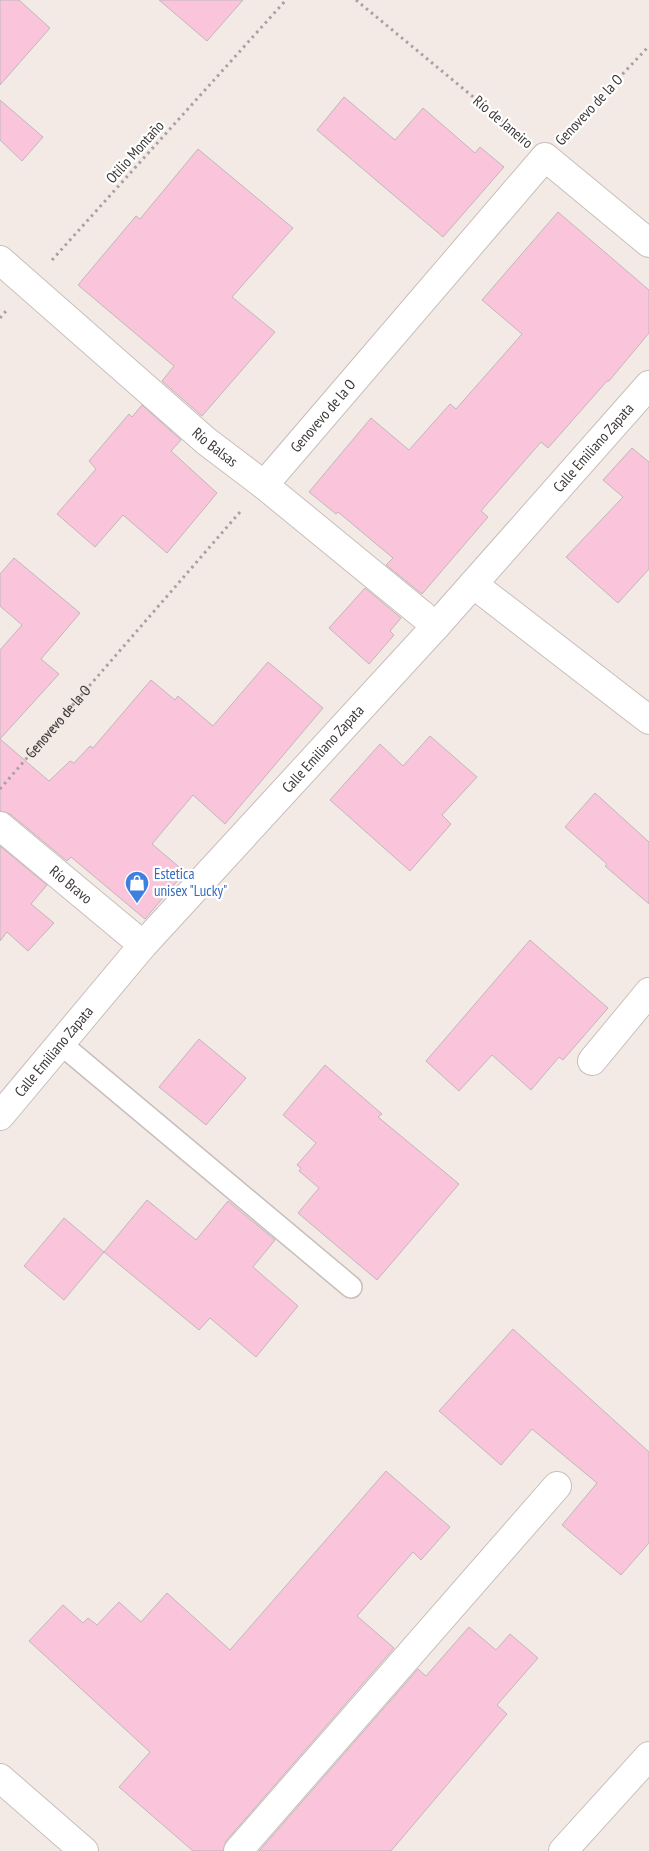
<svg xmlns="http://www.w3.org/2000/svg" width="649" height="1851" viewBox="0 0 649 1851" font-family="'PT Sans Narrow',sans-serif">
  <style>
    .building { fill: #fac4da; stroke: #c1b7bb }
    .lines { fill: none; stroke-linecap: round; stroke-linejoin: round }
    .service-casing { stroke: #c8bebb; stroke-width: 24 }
    .minor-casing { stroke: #c8bebb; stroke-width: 30 }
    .path { stroke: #a8a19f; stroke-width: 3; stroke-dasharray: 2.5 4; stroke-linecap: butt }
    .service { stroke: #fff; stroke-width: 21 }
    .minor { stroke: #fff; stroke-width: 28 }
    .labels { text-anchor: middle; stroke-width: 4.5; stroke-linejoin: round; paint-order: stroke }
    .street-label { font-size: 15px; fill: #3c3837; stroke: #fff }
    .shop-label { font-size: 15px; fill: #366cbe; stroke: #fff; text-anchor: start }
  </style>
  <rect width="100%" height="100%" fill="#f3eae6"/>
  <g class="building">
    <path d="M0,0H19L50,28L0,85Z"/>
    <path d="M159,0H243L207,41Z"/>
    <path d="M344,97L395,140L423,108L475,153L480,147L504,167L443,237L317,130Z"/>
    <path d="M0,100L43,137L22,161L0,140Z"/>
    <path d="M198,149L293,228L232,297L275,332L202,416L162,381L174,366L78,285L136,216L140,219Z"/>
    <path d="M558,212L649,290V333L609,381H607L548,448L541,442L481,511L488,517L422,594L386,565L393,558L338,512L336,514L309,492L371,418L409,450L450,404L456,409L522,334L482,300Z"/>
    <path d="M142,405L181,440L171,451L217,493L167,553L123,515L95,547L57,514L96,469L89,461L129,414L132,417Z"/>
    <path d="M632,448L649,462V569L618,603L566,557L623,497L603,480Z"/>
    <path d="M14,558L80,613L41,659L59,674L0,739L49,781L70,761L74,763L90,746L93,748L151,680L175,700L178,696L213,726L268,662L323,708L225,824L193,795L152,844L185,872L145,919L71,857L67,861L10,814L0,811V650L22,625L0,606V574Z"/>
    <path d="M365,588L401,618L390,631L394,635L369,664L329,628Z"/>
    <path d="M430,736L477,777L442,815L451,824L410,871L330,800L380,744L403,766Z"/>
    <path d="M595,793L649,842V904L605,866L607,864L565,827Z"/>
    <path d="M0,846L47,885L31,904L54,923L28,951L7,932L0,941Z"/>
    <path d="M530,940L608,1008L563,1060L559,1057L531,1090L492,1055L459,1091L426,1061Z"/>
    <path d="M199,1039L246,1078L206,1125L159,1087Z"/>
    <path d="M325,1065L382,1114L378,1117L459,1184L377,1280L298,1213L319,1188L299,1171L301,1168L297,1165L316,1143L283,1115Z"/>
    <path d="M147,1200L196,1240L228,1201L275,1240L253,1267L298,1306L256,1357L210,1318L199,1330L104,1252Z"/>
    <path d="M64,1218L104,1252L64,1300L24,1266Z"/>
    <path d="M513,1329L649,1452V1543L621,1575L562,1525L597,1483L532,1429L501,1465L439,1411Z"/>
    <path d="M386,1471L450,1527L421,1560L413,1552L357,1616L394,1648L226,1841L223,1851H193L119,1787L150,1752L29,1641L63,1605L83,1623L88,1618L97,1625L119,1602L141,1622L167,1593L230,1650Z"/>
    <path d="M469,1627L496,1650L510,1634L538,1658L497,1705L507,1714L391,1851H259L418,1669L426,1676Z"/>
  </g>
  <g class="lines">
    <defs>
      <path id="service" d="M61,1044L351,1287"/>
      <g id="minor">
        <path id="s2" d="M0,260L206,441L264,485L436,626"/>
        <path id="s3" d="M264,485L545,157L649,243"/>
        <path d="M473,584L649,720"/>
        <path id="s4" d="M0,826L143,945"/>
        <path d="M592,1061L649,992"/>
        <path id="s5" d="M0,1116L143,945L436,626L649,385"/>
        <path d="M0,1778L84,1851"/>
        <path d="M238,1851L557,1486"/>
        <path d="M563,1851L649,1756"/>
      </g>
    </defs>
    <use href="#service" class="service-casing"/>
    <use href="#minor" class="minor-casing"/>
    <g class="path">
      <path d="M356,0L518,134"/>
      <path d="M569,131L649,46"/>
      <path d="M52,260L286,0"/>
      <path d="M0,318L6,311"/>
      <path id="s1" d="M0,789L240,512"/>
    </g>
    <use href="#service" class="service"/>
    <use href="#minor" class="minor"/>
  </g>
  <defs>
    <symbol id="shop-pin" viewBox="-11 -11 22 30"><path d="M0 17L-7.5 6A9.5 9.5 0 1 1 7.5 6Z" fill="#3f7fe0" stroke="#fff"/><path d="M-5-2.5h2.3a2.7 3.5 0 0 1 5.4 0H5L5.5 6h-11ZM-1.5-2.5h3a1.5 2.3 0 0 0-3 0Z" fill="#fff"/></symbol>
  </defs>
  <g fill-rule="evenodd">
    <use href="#shop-pin" x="123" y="869" width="28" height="38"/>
  </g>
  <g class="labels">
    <g class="street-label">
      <text transform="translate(589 110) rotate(-47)" y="5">Genovevo de la O</text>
      <text transform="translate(503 122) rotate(40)" y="5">Río de Janeiro</text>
      <text transform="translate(135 152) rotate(-48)" y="5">Otilio Montaño</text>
      <text dy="5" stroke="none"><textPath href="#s3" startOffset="91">Genovevo de la O</textPath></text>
      <text dy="5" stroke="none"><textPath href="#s2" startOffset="285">Río Balsas</textPath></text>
      <text dy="5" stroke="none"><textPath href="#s5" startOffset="894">Calle Emiliano Zapata</textPath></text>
      <text dy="5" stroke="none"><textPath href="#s1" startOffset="89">Genovevo de la O</textPath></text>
      <text dy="5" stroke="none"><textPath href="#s5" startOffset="489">Calle Emiliano Zapata</textPath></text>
      <text dy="5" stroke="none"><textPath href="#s4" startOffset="92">Río Bravo</textPath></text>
      <text dy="5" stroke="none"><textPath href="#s5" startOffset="84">Calle Emiliano Zapata</textPath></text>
    </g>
    <g class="shop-label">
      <text x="154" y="879">Estetica<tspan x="154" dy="17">unisex "Lucky"</tspan></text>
    </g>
  </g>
</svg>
